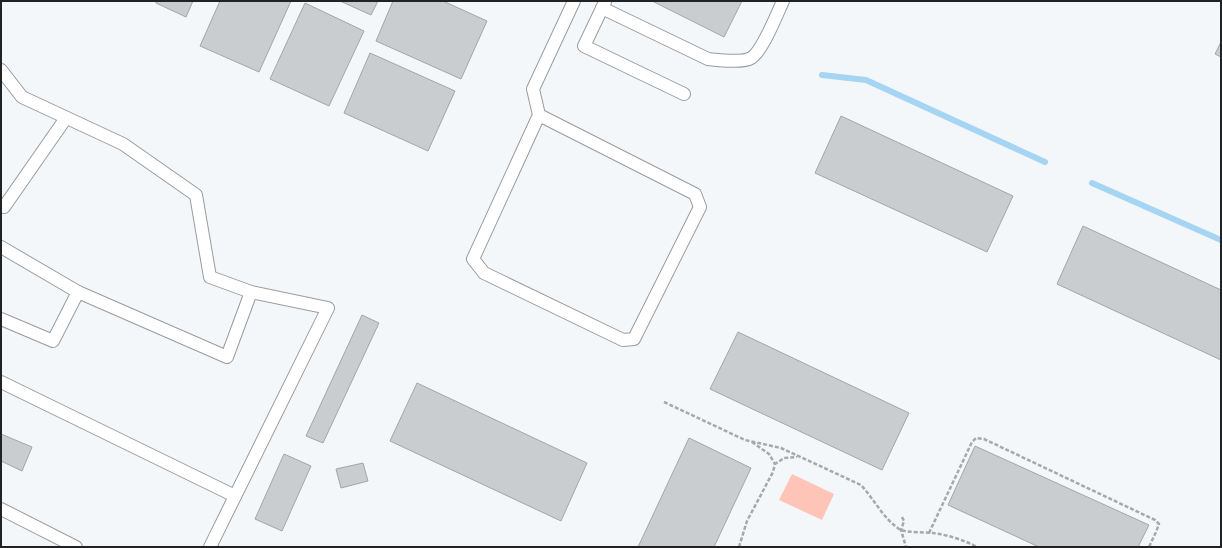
<svg xmlns="http://www.w3.org/2000/svg" width="1222" height="548" viewBox="0 0 1222 548" font-family="Arial,sans-serif">
  <style>
    .green { fill: #fec4b7 }
    .lines { fill: none; stroke-linecap: round; stroke-linejoin: round }
    .stream { stroke: #a6d4f3; stroke-width: 6 }
    .building { fill: #c9cdcf; stroke: #a3a6a8 }
    .service-casing { stroke: #999c9f; stroke-width: 14 }
    .path { stroke: #a6a9ab; stroke-width: 2.5; stroke-dasharray: 4 2; stroke-linecap: butt }
    .service { stroke: #fff; stroke-width: 12 }
  </style>
  <rect width="100%" height="100%" fill="#f4f7fa"/>
  <path class="green" d="M792,474L834,494L822,520L779,500Z"/>
  <g class="lines">
    <g class="stream">
      <path d="M822,75L866,80L1045,162"/>
      <path d="M1092,183L1221,240"/>
    </g>
  </g>
  <g class="building">
    <path d="M156,1H193L186,17L156,3Z"/>
    <path d="M220,1H291L259,72L200,46Z"/>
    <path d="M340,1H378L371,15Z"/>
    <path d="M393,1H443L487,21L461,79L376,41Z"/>
    <path d="M652,1H742L724,37Z"/>
    <path d="M305,3L364,31L329,106L270,79Z"/>
    <path d="M1221,42V57L1215,54Z"/>
    <path d="M370,53L455,91L428,151L344,113Z"/>
    <path d="M841,116L1013,196L987,252L815,173Z"/>
    <path d="M1083,226L1221,290V360L1057,284Z"/>
    <path d="M362,315L379,323L323,443L306,436Z"/>
    <path d="M738,332L909,413L882,470L710,389Z"/>
    <path d="M417,383L587,463L561,521L390,441Z"/>
    <path d="M1,434L32,447L22,471L1,461Z"/>
    <path d="M689,438L751,468L714,547H638Z"/>
    <path d="M975,446L1149,525L1138,547H1039L948,505Z"/>
    <path d="M284,454L311,466L282,531L255,519Z"/>
    <path d="M363,463L368,481L341,488L336,469Z"/>
  </g>
  <g class="lines">
    <defs>
      <g id="service">
        <path d="M605,2L584,46L684,94"/>
        <path d="M602,8L708,59C718,60 743,63 751,58C762,52 777,14 783,1"/>
        <path d="M1,70L22,97L123,144L196,195L210,277L251,292L328,308L210,547"/>
        <path d="M539,115L695,194L700,207L634,339L623,340L484,273L473,259L539,115L533,89L574,1"/>
        <path d="M4,207L66,118"/>
        <path d="M1,247L78,292"/>
        <path d="M1,319L53,341L78,292L227,357L251,292"/>
        <path d="M1,382L235,496"/>
        <path d="M1,509L76,547"/>
      </g>
    </defs>
    <use href="#service" class="service-casing"/>
    <g class="path">
      <path d="M664,402L745,440L781,448L861,485C874,499 883,518 899,529C906,533 924,532 933,533C948,535 964,540 977,547"/>
      <path d="M752,442L769,454L775,464"/>
      <path d="M902,517L904,521L901,530L906,547"/>
      <path d="M929,533L972,442L976,438L984,439L1155,520L1159,524L1156,532L1149,547"/>
      <path d="M739,547L747,521L773,472L775,464L784,458L797,457"/>
    </g>
    <use href="#service" class="service"/>
  </g>
  <rect width="1222" height="548" fill="none" stroke="#202223" stroke-width="4"/>
</svg>
